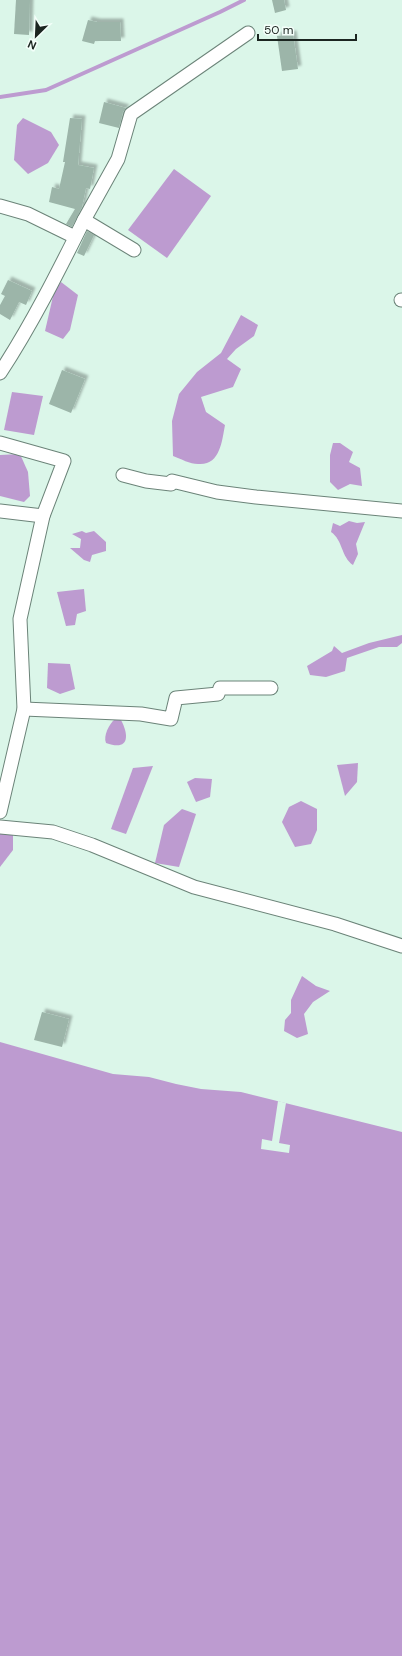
<svg xmlns="http://www.w3.org/2000/svg" width="402" height="1656" viewBox="0 0 402 1656" font-family="'DM Sans',sans-serif">
  <style>
    .water { fill: #bd9bd0 }
    .pier { fill: #dbf6e9 }
    .lines { fill: none; stroke-linecap: round; stroke-linejoin: round }
    .stream { stroke: #bd9bd0; stroke-width: 4 }
    .building { fill: #9cb5a9; filter: url(#shadow) }
    .street-casing { stroke: #6b8378; stroke-width: 15 }
    .street { stroke: #fff; stroke-width: 13 }
  </style>
  <defs>
    <filter id="shadow"><feDropShadow dx="3.5" dy="-3.5" stdDeviation="1" flood-color="#0004"/></filter>
  </defs>
  <rect width="100%" height="100%" fill="#dbf6e9"/>
  <g class="water">
    <path d="M23,118L51,132L59,145L48,163L28,174L14,160L17,125Z"/>
    <path d="M174,169L211,196L167,258L128,230Z"/>
    <path d="M61,282L78,295L70,330L63,339L45,331L54,292Z"/>
    <path d="M241,315L258,325L254,336L236,349L227,359L241,369L233,387L201,397L206,412L225,425C222,441 220,466 198,464C190,464 181,459 173,456L172,421L179,394L197,372L221,353Z"/>
    <path d="M12,392L43,396L34,435L4,430Z"/>
    <path d="M333,443H340L353,452L349,462L360,468L362,486L350,484L338,490L330,482V455Z"/>
    <path d="M20,454L28,472L30,496L24,502L0,496V455Z"/>
    <path d="M349,521L357,523L365,522L356,544L358,554L353,565C341,557 343,540 331,532L333,523L340,526Z"/>
    <path d="M82,531L86,533L94,531L106,542V551L92,555L90,562L84,560L70,548H80L81,539L72,534Z"/>
    <path d="M84,589L86,611L77,614L75,625L66,626L57,592Z"/>
    <path d="M402,635V643L397,647H379L347,658L345,671L326,677L310,675L307,666L332,651L334,646L342,653L369,643Z"/>
    <path d="M48,663L70,664L75,689L60,694L47,688Z"/>
    <path d="M115,719L121,720C130,737 128,751 106,743C103,736 109,724 115,719Z"/>
    <path d="M358,763L357,782L345,796L337,765Z"/>
    <path d="M153,766L126,834L111,829L133,768Z"/>
    <path d="M195,778L212,779L210,797L196,802L187,782Z"/>
    <path d="M301,801L317,809V830L311,844L295,847L282,822L289,807Z"/>
    <path d="M182,809L196,814L179,867L155,863L164,825Z"/>
    <path d="M13,828V850L0,867V834Z"/>
    <path d="M302,976L316,986L330,991L313,1002L304,1014L308,1034L297,1038L284,1031L285,1020L291,1013V1000Z"/>
    <path d="M0,1042L113,1074L149,1077L176,1084L201,1089L241,1092L402,1132V1656H0Z"/>
  </g>
  <path class="pier" d="M278,1101L286,1103L279,1143L290,1145L289,1153L261,1149L262,1139L272,1141Z"/>
  <g class="lines">
    <path class="stream" d="M0,97L46,90L220,12L244,0"/>
  </g>
  <g class="building">
    <path d="M16,0H30L29,35L14,34Z"/>
    <path d="M272,0H284L286,10L275,13Z"/>
    <path d="M88,20L97,22H120L121,41H95L94,44L82,41Z"/>
    <path d="M293,34L298,69L282,71L277,36Z"/>
    <path d="M104,102L126,108L123,112L119,128L99,123Z"/>
    <path d="M70,118L82,119L78,165L94,168L90,189L86,188L82,207L72,227L66,224L75,209L49,202L52,187L59,189L65,162H63Z"/>
    <path d="M87,231L94,235L84,256L77,253Z"/>
    <path d="M8,280L32,291L26,305L19,302L10,320L0,314V305L5,296L1,294Z"/>
    <path d="M62,370L85,379L71,413L49,404Z"/>
    <path d="M42,1012L69,1019L62,1047L34,1040Z"/>
  </g>
  <g class="lines">
    <defs>
      <g id="street">
        <path d="M0,206L28,214L75,237"/>
        <path d="M134,250L84,220L118,159L131,114L248,33"/>
        <path d="M401,300H402"/>
        <path d="M0,373C32,324 58,272 84,220"/>
        <path d="M0,443L64,461L43,516L20,619L24,709L0,812"/>
        <path d="M123,475L146,481L171,484L172,481L217,492L256,497L402,511"/>
        <path d="M0,511L43,516"/>
        <path d="M24,709L141,714L171,719L176,698L218,694L220,688H271"/>
        <path d="M0,827L53,832L92,845L194,887L335,924L402,946"/>
      </g>
    </defs>
    <use href="#street" class="street-casing"/>
    <use href="#street" class="street"/>
  </g>
  <g transform="translate(36 36) rotate(204)" stroke="#f4fffa" stroke-width="3" paint-order="stroke">
  <path d="M0-3L7 15L0 10L-7 15Z" fill="#1b2520"/>
  <text y="-6" font-size="11" font-weight="bold" text-anchor="middle" fill="#1b2520">N</text>
  </g>
  <path d="M258 34v6h98v-6" fill="none" stroke="#1b2520" stroke-width="2"/>
  <text x="264" y="34" font-size="12" fill="#1b2520" stroke="#f4fffa" stroke-width="3" paint-order="stroke">50 m</text>
</svg>
